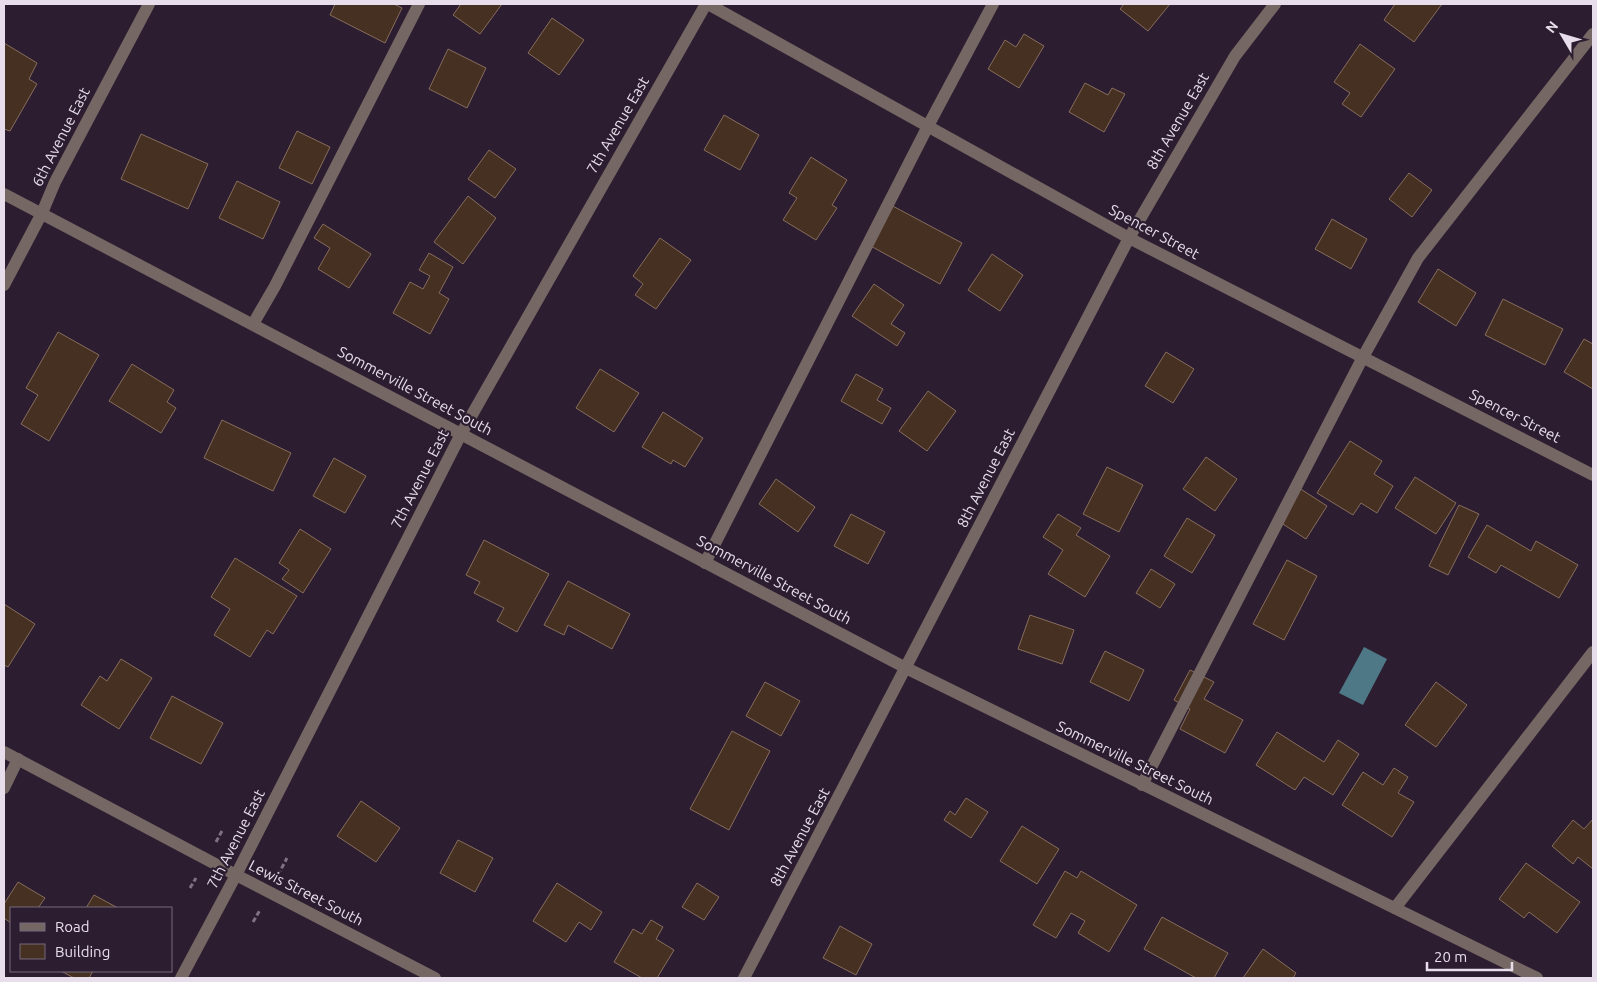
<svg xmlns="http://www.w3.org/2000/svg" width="1597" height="982" viewBox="0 0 1597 982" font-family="Ubuntu,sans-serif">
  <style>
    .water { fill: #4e7885 }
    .building { fill: #463022; stroke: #866d5d }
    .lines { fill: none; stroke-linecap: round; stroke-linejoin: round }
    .path { stroke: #7e7182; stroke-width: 3; stroke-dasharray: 5 2.5; stroke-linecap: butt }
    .minor { stroke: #756764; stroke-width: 12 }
    .labels { text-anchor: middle; stroke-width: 4.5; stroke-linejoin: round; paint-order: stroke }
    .street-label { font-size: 15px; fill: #e8deeb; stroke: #2c1d30 }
  </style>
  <rect width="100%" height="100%" fill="#2c1d30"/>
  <path class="water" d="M1364,647L1387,659L1363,705L1339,693Z"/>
  <g class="building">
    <path d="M335,4H394L402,8L385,43L330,15Z"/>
    <path d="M461,4H502L480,34L453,15Z"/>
    <path d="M1124,4H1170L1148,31L1120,9Z"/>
    <path d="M1395,4H1442L1414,42L1384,20Z"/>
    <path d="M552,18L584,40L559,75L528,53Z"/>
    <path d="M1024,34L1044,46L1019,88L988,69L1005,40L1016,47Z"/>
    <path d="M4,43L37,63L29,79L37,84L10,131L4,129Z"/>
    <path d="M1360,44L1395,69L1361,117L1342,104L1350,93L1334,82Z"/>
    <path d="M448,49L486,68L467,108L429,89Z"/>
    <path d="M1085,83L1108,95L1112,88L1125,94L1104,132L1069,112Z"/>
    <path d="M724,115L759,135L740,170L704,150Z"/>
    <path d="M297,131L330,147L312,184L279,168Z"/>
    <path d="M141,134L208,164L188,209L121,179Z"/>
    <path d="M489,150L516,169L495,198L468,179Z"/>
    <path d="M811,157L847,180L832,205L837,208L816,240L783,220L797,198L789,193Z"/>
    <path d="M1409,173L1432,190L1412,217L1389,199Z"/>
    <path d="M237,181L280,202L263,239L219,218Z"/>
    <path d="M468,196L496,218L463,264L434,242Z"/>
    <path d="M889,204L962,243L940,284L867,244Z"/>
    <path d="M1332,219L1367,239L1351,269L1315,249Z"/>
    <path d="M323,224L371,254L349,288L318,269L330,248L314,238Z"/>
    <path d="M660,238L691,260L656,309L635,295L643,284L633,276Z"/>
    <path d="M429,253L453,267L439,293L449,299L430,334L393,313L410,282L423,289L430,276L419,270Z"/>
    <path d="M992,254L1023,275L1000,311L968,290Z"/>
    <path d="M1438,269L1476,293L1456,326L1418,302Z"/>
    <path d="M874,284L904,305L891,324L905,333L897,346L852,316Z"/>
    <path d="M1503,299L1563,329L1545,365L1485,335Z"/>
    <path d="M58,332L99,355L49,441L21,424L38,395L26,388Z"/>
    <path d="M1584,339L1593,344V389L1564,372Z"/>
    <path d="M1166,352L1194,369L1173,403L1145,386Z"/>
    <path d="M132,364L174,390L167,402L176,408L161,433L109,401Z"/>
    <path d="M600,369L639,393L614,432L576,408Z"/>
    <path d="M856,374L883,389L877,400L891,408L882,424L841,401Z"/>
    <path d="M928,391L956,411L927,451L899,431Z"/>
    <path d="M663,412L703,438L685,467L673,460L671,464L642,447Z"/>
    <path d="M222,420L291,453L273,491L204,458Z"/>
    <path d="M1350,441L1382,461L1374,474L1393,486L1377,513L1361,503L1353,515L1317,493Z"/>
    <path d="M1206,457L1237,479L1215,511L1183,489Z"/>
    <path d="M334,458L366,476L345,513L313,496Z"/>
    <path d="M1107,467L1143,485L1119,532L1083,514Z"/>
    <path d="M1415,477L1456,503L1436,534L1395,508Z"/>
    <path d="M776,479L815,507L798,532L759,504Z"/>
    <path d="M1296,486L1327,506L1306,539L1275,519Z"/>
    <path d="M1459,505L1479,514L1448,575L1429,566Z"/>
    <path d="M851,514L885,532L868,564L834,546Z"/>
    <path d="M1058,514L1081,528L1076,535L1110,556L1085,597L1048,574L1063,550L1043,537Z"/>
    <path d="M1187,518L1215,535L1192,573L1164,556Z"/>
    <path d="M1487,525L1531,551L1536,541L1578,565L1559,598L1501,565L1496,573L1468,557Z"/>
    <path d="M300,529L331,549L303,593L282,579L289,570L279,563Z"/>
    <path d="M484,540L549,574L517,632L497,621L504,608L474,593L480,582L466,575Z"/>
    <path d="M235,558L297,596L273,634L267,630L250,657L214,635L230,609L211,597Z"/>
    <path d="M1287,560L1317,576L1284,640L1253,624Z"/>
    <path d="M1151,569L1175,584L1160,608L1136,593Z"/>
    <path d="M568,581L630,614L612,649L568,625L564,635L544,625Z"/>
    <path d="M4,604L35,624L8,667L4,665Z"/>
    <path d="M1030,615L1074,630L1062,664L1018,649Z"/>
    <path d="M1105,651L1144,670L1129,701L1090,682Z"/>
    <path d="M121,659L152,678L119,729L81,705L100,676L107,681Z"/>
    <path d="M1190,670L1214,682L1204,699L1243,720L1225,753L1180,729L1190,709L1174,700Z"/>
    <path d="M765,682L800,701L781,736L746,716Z"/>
    <path d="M1436,682L1467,705L1436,747L1405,725Z"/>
    <path d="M172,696L223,723L201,764L150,738Z"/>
    <path d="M732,731L770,751L729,830L690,809Z"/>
    <path d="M1277,732L1324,762L1338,740L1359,754L1333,795L1304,777L1295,790L1256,765Z"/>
    <path d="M1394,768L1408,777L1398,793L1414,802L1392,837L1342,805L1363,772L1383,785Z"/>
    <path d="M966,798L988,812L971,838L944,820L950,811L955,815Z"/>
    <path d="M361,801L400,828L376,862L337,836Z"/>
    <path d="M1593,819V869L1578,857L1573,864L1552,846L1573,820L1584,829Z"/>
    <path d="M1022,826L1059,849L1037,884L1000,861Z"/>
    <path d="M458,840L493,858L475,892L440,873Z"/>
    <path d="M1526,863L1580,902L1557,933L1529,912L1524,918L1499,899Z"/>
    <path d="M1065,871L1077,878L1081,871L1137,905L1109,952L1078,933L1085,921L1071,913L1056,938L1033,925Z"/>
    <path d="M18,882L45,898L38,908H11V923L4,918V904Z"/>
    <path d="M557,883L602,912L591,930L579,922L566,942L533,921Z"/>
    <path d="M697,883L719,897L704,920L682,907Z"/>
    <path d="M94,895L118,908H86Z"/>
    <path d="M1162,917L1228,953L1214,978H1196L1144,949Z"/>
    <path d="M651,920L663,927L656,939L674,950L657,978H642L614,962L633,929L642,934Z"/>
    <path d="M840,926L872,944L856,975L823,958Z"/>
    <path d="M1263,949L1296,973L1293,978H1243Z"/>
    <path d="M61,971H93L89,978H74Z"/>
  </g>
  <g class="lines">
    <g class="path">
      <path d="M216,842L223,829"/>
      <path d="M278,875L287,858"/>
      <path d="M190,888L196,878"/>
      <path d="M253,922L260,910"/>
    </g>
    <g class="minor">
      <path d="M708,4L1129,238L1593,475"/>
      <path d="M4,194L906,668L1537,978"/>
      <path d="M4,285L42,213L55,182L149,4"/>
      <path d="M253,324L275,286L419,4"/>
      <path d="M705,563L928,126L993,4"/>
      <path d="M4,752L236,875L435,978"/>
      <path d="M1142,785L1363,357L1418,258L1593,34"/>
      <path d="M4,788L18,759"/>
      <path d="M1395,908L1593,652"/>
      <path d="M181,978L236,875L461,434L706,4"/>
      <path d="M744,978L1129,238L1235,56L1275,4"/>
    </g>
  </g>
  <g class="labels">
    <g class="street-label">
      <text transform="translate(1178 121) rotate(-60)" y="5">8th Avenue East</text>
      <text transform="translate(618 125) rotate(-60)" y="5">7th Avenue East</text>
      <text transform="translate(61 137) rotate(-63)" y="5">6th Avenue East</text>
      <text transform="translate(1154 232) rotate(28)" y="5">Spencer Street</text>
      <text transform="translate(415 391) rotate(28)" y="5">Sommerville Street South</text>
      <text transform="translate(1515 416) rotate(27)" y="5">Spencer Street</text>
      <text transform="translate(986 478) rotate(-63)" y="5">8th Avenue East</text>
      <text transform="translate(420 479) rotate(-63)" y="5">7th Avenue East</text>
      <text transform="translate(774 580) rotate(28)" y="5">Sommerville Street South</text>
      <text transform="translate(1135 763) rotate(26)" y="5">Sommerville Street South</text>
      <text transform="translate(800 837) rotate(-62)" y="5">8th Avenue East</text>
      <text transform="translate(236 839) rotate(-63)" y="5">7th Avenue East</text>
      <text transform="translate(306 893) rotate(27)" y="5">Lewis Street South</text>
    </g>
  </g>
  <rect width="1597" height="982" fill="none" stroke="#e8deeb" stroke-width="10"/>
  <rect x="10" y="907" width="162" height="65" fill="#2c1d30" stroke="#776a7b"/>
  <rect x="20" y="923" width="25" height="8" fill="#756764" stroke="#776a7b"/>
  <text x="55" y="932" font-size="15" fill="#e8deeb">Road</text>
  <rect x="20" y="944" width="25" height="15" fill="#463022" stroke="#776a7b"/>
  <text x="55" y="957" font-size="15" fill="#e8deeb">Building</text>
  <g transform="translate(1562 35) rotate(308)" stroke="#2c1d30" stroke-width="4" paint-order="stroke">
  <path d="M0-4L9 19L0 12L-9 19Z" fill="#e8deeb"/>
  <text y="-8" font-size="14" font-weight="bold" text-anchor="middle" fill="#e8deeb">N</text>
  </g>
  <path d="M1427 962v8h85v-8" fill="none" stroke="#e8deeb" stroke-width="2.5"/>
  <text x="1434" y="962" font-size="15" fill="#e8deeb" stroke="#2c1d30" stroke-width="4" paint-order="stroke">20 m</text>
</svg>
